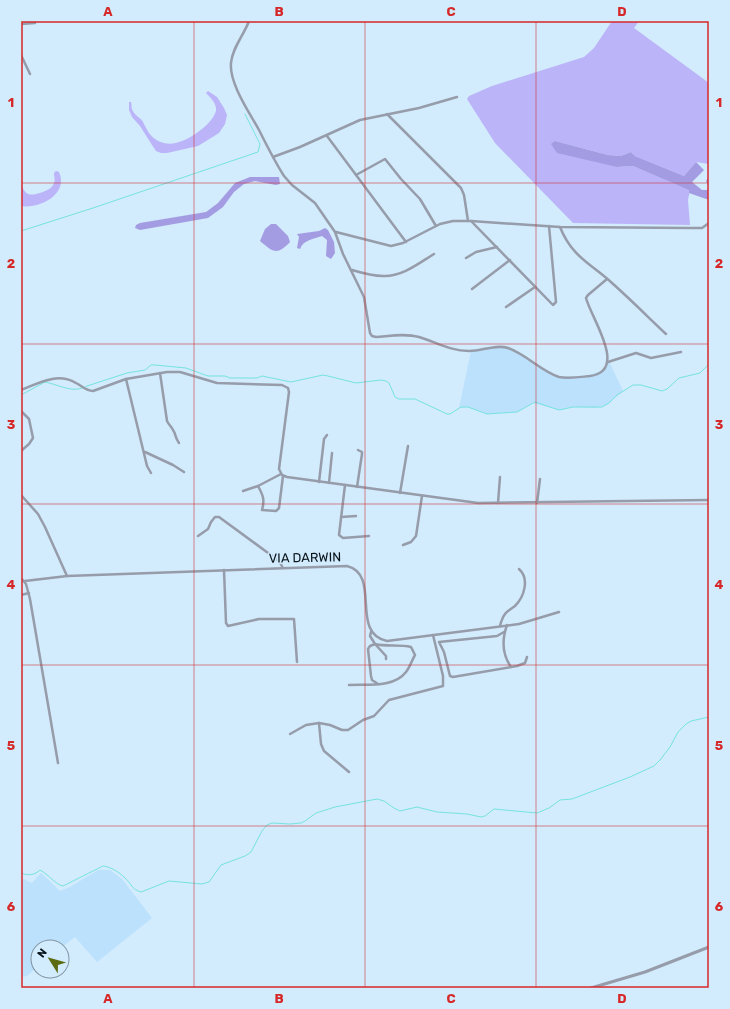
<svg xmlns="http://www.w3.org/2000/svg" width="730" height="1009" viewBox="0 0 730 1009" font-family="Rubik,sans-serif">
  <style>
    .built { fill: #bce1fd }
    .green { fill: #bbb4f8 }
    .forest { fill: #a49ce2 }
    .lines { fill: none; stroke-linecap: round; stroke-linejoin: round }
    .stream { stroke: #75e3de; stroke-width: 1 }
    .minor { stroke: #969ca9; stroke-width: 2.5 }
    .tertiary { stroke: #969ca9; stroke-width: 3 }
    .grid { fill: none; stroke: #d62828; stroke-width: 1; stroke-opacity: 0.55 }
    .labels { text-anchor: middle; stroke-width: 3; stroke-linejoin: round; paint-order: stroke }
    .street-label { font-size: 13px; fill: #09141b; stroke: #d2ebfd }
    .neatline { fill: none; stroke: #d62828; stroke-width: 1.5 }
    .grid-label { font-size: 13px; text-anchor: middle; font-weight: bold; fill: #d62828 }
  </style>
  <rect width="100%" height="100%" fill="#d2ebfd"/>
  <g class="built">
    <path d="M503,347L514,351L559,377L586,376L604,370L608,359L623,391L607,405L596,408L573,407L559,410L533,403L517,412L487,414L468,407L459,408L471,351Z"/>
    <path d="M98,870H110L122,879L152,918L97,962L75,937L62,947H38V966L27,976L21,977V878L32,883L41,873L60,891L70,887Z"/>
  </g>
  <g class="green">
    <path d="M612,21H639L634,28L709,83V164L696,162L684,176L635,156L631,152L621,156L608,155L555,141L617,167L633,166L690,190L688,200L690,225L573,223L495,143L467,99L469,96L492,86L584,57L594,48Z"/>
    <path d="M208,91L217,97L224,108L227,115L225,124L219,133L198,146L167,153H161L156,151L152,145L140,126L132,117L129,110V102H131C132,105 131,109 133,111C135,116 141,118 143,122C145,126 147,130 149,133C163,151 183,143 198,132C205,127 213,120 216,111C217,104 211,98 206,93Z"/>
    <path d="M56,171L59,172C69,194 40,209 21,206V183C25,197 31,196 43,192C47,190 51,189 53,185C56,181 54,177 54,173Z"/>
  </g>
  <g class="forest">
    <path d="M555,141L608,155L621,156L631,152L635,156L684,176L696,162L704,170L692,182L702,190H707L709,186L706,181L709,176V200L689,193V190L633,166L617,167L557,153L551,144Z"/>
    <path d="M250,177H279L280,184L276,185L255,181L244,184L234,192L223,207L208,218L140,230L135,228L136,225L140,223L206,212L218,203L235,183Z"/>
    <path d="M271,224H276L288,236L290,242C277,256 273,252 260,241L265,229Z"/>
    <path d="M325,228L328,230L334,242L335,253L331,259L326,256L327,240L322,236C314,239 303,240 300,249L297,248L299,237L297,234L319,231Z"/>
  </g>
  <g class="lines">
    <g class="stream">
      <path d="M21,231L93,208L258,152L260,144L245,114"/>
      <path d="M21,395L45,382C60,385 73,394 87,386L127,373L145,370L151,365H155L186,368L208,376H225L230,378H257L262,376L291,382L323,375L328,376L356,383L381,380L386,381L389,383L395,397L399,399H415L447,414H450L461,407H468L487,414L517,412L535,402L559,410L573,407H602L609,403L617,395L633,385H641L662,391L667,389L679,378L700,373L709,364"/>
      <path d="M21,873C28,876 35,875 40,870C48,874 56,885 63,886L103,866C111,867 119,872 125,878C132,884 131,889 141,892L169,881L202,884L209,882L221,865L245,856L251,852L262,831L267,825L272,823L290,824L301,823L305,821L316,813L335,807L377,799L384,801L394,808L400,811L417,807L437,812L467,814L481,817L485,816L494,809L537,813L549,808L560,800L572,799L630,777L654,766L660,760L670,747L678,732L686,724L691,721L709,717"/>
    </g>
    <g class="minor">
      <path d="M249,21C244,35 232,48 231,63C229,83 249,112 259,130C267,146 275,162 284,176L292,185L315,203L335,232L343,254L364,297L370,333L372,336L376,337C390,336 405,333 419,337C436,342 450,351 469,351C483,351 495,344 508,348C527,355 541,371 559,377C569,379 580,377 590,376C629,371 591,318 586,298L588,295L607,279"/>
      <path d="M21,24L35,23"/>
      <path d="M21,55L30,74"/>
      <path d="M387,114L461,188L464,195L468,221"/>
      <path d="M327,136L406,242"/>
      <path d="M273,157L300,147L360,120L419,108L457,97"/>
      <path d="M356,175L385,159L401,179L420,199L436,226"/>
      <path d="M471,221L553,305L556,302L549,226"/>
      <path d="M560,227C572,257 590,263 612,283C630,299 648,317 666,334"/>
      <path d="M336,232L391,246L403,243L440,224L453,221H471L560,227L690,228H702L709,223"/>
      <path d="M466,258L476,252L497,247"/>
      <path d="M352,270C362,273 373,276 383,276C402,277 419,263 434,254"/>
      <path d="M472,289L510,260"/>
      <path d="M506,307L535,287"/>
      <path d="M608,362L636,353L651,358L681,352"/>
      <path d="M160,373L167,421C169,425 171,426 173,430C176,434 175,438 179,443"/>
      <path d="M126,379L147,466L151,473"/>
      <path d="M21,390C39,383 57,372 76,383C82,386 86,391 93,391L126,379L167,372H180L217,383L282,385L288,388L289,392L279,469L282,475L287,477L478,503L709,500"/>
      <path d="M21,411L29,419L33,438L29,444L21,451"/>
      <path d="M145,452L173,465L184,472"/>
      <path d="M319,482L324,439L327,435"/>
      <path d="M329,483L332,453"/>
      <path d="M345,485L339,535L343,538L369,536"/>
      <path d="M258,486C263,495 265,500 262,510L276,511L279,508L283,476"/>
      <path d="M357,487L362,454V452L358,450"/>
      <path d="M243,491L258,486L281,474"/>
      <path d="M400,493L408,446"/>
      <path d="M21,495L38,514L45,527L67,576"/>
      <path d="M498,503L500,477"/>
      <path d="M537,503L540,479"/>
      <path d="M341,517L356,516"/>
      <path d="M198,536L208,529L211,522L215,517H219L279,561L283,568"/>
      <path d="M403,545L411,542L416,536L422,496"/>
      <path d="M224,570L226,623L228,626L259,619H294L297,662"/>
      <path d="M21,578L26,584L30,599L58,763"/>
      <path d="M25,581L67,576L347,566C382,575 349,633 387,641L519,624L559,612"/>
      <path d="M21,595L29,593"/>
      <path d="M507,625C502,639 502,654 511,667"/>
      <path d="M500,626C501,622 502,618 505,614C507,611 511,609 515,606C524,597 530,579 519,569"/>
      <path d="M504,632L497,636L439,642L444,652L450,676L453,677L517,666L525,663L527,657"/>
      <path d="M378,684L372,680L371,676L368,649L370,646L375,644L386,656V659"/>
      <path d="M349,685C367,684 394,688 406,672C410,667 412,660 415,655L411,647C399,644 387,647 375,644L370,636L371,632"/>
      <path d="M319,723L321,744L324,751L349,772"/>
      <path d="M290,734L306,725L319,723L330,725L342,730H348L363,720L374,716L389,700L443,686V676L433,635"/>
    </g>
    <path class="tertiary" d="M591,988L645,972L709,947"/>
  </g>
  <path class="grid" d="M194,21V988M365,21V988M536,21V988M21,183H709M21,344H709M21,504H709M21,665H709M21,826H709"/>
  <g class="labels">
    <g class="street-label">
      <text transform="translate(305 557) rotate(-1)" y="5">VIA DARWIN</text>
    </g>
  </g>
  <rect width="730" height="1009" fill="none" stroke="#d2ebfd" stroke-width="44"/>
  <g transform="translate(50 959) rotate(307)"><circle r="19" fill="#d2ebfd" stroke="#8295a3"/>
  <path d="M0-3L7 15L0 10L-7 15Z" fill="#5c6a12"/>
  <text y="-6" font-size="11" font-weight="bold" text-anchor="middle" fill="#09141b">N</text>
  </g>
  <rect x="22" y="22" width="686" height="965" class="neatline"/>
  <g class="grid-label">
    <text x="108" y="16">A</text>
    <text x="279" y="16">B</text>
    <text x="451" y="16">C</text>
    <text x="622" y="16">D</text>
    <text x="11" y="107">1</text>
    <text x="719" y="107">1</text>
    <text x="11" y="268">2</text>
    <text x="719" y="268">2</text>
    <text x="11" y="429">3</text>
    <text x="719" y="429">3</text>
    <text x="11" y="589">4</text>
    <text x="719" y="589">4</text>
    <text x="11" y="750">5</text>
    <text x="719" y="750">5</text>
    <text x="11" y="911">6</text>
    <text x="719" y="911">6</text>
    <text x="108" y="1003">A</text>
    <text x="279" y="1003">B</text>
    <text x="451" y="1003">C</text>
    <text x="622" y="1003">D</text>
  </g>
</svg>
